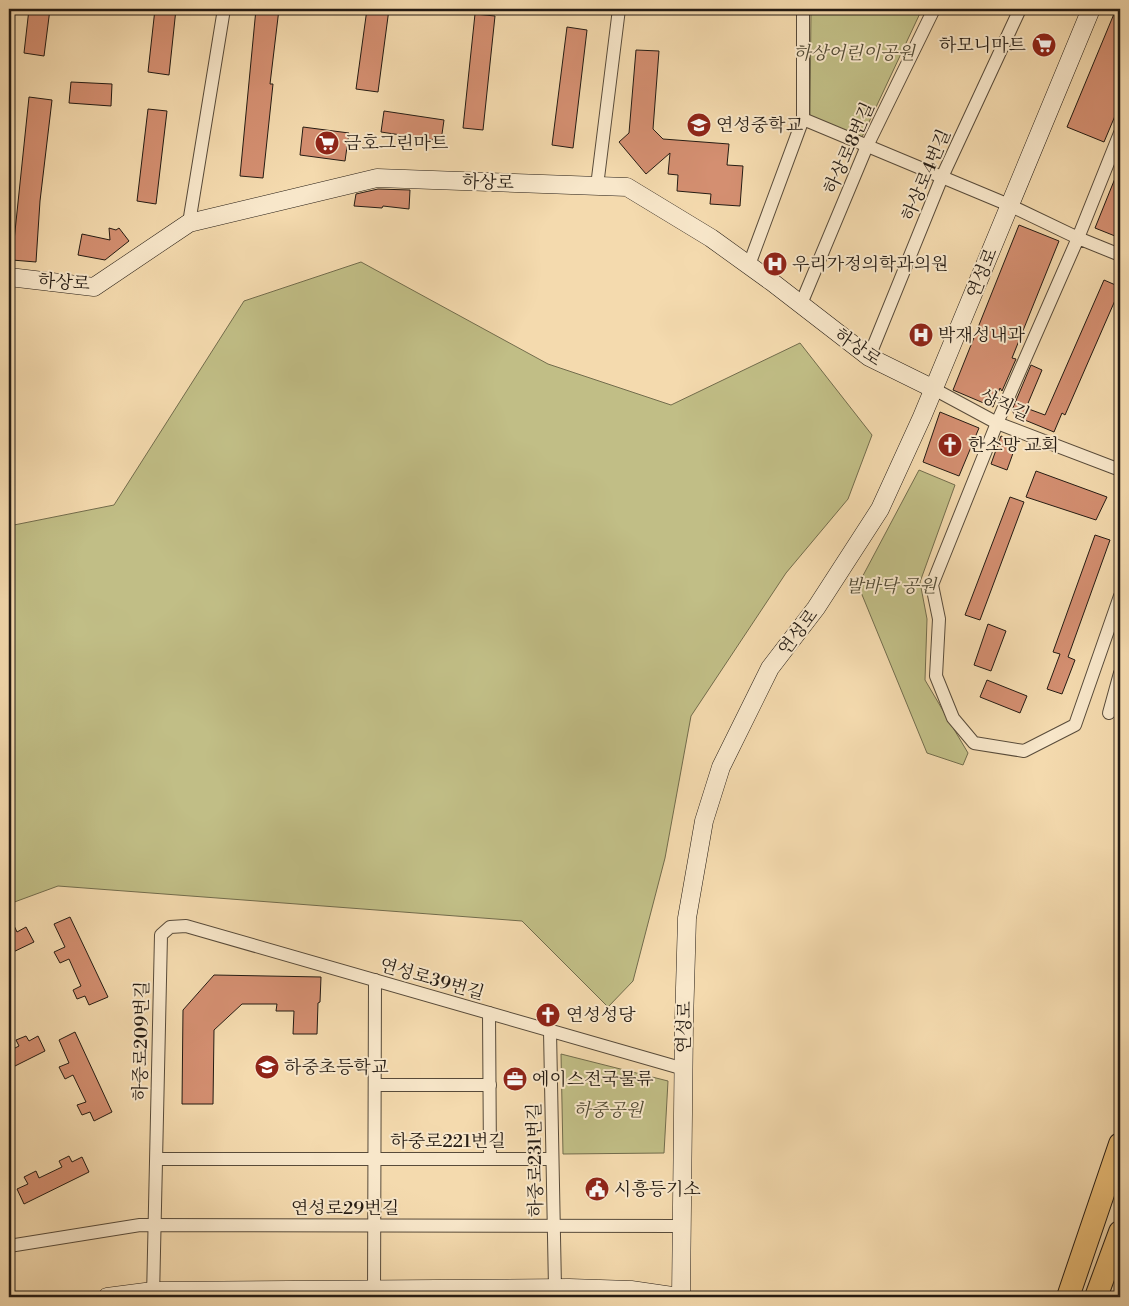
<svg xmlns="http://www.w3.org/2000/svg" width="1129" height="1306" viewBox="0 0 1129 1306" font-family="'Libre Bodoni','Noto Serif KR',serif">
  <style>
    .green { fill: #c1be86; stroke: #726c4c }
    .building { fill: #d48f71; stroke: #241b13 }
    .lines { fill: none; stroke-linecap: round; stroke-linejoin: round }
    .street-casing { stroke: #584b3a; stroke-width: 14 }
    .secondary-casing { stroke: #241b13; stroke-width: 19 }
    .highway-casing { stroke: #241b13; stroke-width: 24 }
    .street { stroke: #f8e7ca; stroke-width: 12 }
    .secondary { stroke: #f8e7ca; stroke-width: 18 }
    .highway { stroke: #eabd77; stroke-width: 22 }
    .labels { text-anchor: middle; stroke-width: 4; stroke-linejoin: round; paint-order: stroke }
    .poi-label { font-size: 18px; fill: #241b13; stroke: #f8e7ca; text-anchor: start }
    .park-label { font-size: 18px; font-style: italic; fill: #534c36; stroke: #f8e7ca }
    .street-label { font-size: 18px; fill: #241b13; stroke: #f8e7ca }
  </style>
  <rect width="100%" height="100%" fill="#f4daae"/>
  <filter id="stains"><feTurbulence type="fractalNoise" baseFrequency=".004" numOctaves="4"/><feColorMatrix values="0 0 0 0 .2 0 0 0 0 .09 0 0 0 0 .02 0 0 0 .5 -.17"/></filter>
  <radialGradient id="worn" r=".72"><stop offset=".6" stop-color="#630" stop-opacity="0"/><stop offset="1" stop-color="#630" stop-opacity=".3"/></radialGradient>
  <g class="green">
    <path d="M811,9H922L862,137L810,116Z"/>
    <path d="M361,262L548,364L671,405L800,343L872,435L848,499L786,573L691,716L665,858L633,981L608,1007L522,921L58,886L9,904V526L114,505L244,301Z"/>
    <path d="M919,470L955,485L920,582L927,619L925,680L968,753L963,765L927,753L858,585Z"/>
    <path d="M561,1054L668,1081L664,1153L563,1154Z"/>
  </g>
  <g class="building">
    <path d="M29,9H50L44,56L24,53Z"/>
    <path d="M155,9H176L169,75L148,72Z"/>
    <path d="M256,9H279L270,84H273L263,178L240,176Z"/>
    <path d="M367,9H389L378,92L356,89Z"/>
    <path d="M1116,9H1120V104L1104,142L1067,127Z"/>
    <path d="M475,14L495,16L483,130L463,128Z"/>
    <path d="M567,27L587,30L573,148L552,145Z"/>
    <path d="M636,50L659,51L653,129L663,139L729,144L727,165L743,166L740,206L710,204L711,194L677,191L678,175L668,174L670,153L646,174L619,142L629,133Z"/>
    <path d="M71,82L112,84L111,106L69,103Z"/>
    <path d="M29,97L52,100L40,201L36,262L12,260Z"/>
    <path d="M148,109L167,111L156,204L137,201Z"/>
    <path d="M384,111L444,120L441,141L381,132Z"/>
    <path d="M303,127L349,133L345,161L300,155Z"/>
    <path d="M1120,166V238L1095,228Z"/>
    <path d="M378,189L410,190L409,209L383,206L382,208L354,206L356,194Z"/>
    <path d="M1019,225L1059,241L1012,358L1016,359L1002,391L1000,388L993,407L953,390Z"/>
    <path d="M109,228L116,230L119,228L129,241L105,260L78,255L82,234L110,240Z"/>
    <path d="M1104,280L1120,287V289L1065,415L1062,413L1054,432L1015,416L1012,410L1031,365L1042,370L1026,408L1045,415Z"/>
    <path d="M940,412L979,428L959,476L923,462Z"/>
    <path d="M1001,436L1017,442L1007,470L991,464Z"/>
    <path d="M1036,471L1107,497L1096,520L1026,497Z"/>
    <path d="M1010,497L1024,502L980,620L965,615Z"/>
    <path d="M1095,535L1110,540L1068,657L1075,660L1062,694L1047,689L1060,654L1053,652Z"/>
    <path d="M988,624L1006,631L991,671L974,665Z"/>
    <path d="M987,680L1027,696L1020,713L980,697Z"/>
    <path d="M9,915L17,932L26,927L34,942L9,954Z"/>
    <path d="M70,917L108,997L89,1005L85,996L77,999L73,990L81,986L69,959L60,963L54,952L65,947L54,924Z"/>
    <path d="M214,975L321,977L320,1002L318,1003L317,1034H293L294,1011H276L277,1004H242L214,1030L213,1104H182L183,1010Z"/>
    <path d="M75,1032L112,1112L94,1121L90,1112L82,1115L77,1105L86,1102L73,1075L65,1079L59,1067L69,1063L59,1040Z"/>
    <path d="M26,1036L29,1041L38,1036L45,1051L9,1069V1051L19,1046L16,1040Z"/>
    <path d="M69,1156L72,1162L82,1157L89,1172L24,1204L17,1189L28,1184L24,1177L36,1171L39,1178L62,1167L59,1161Z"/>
  </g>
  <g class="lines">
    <defs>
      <g id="street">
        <path d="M803,9V119"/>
        <path d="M597,186L619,9"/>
        <path d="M189,223L224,9"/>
        <path d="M1120,255L1078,238L997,423L932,585L939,619L936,676L953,718L974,743L1024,751L1075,725L1120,596"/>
        <path d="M749,265L803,119L1009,205L1078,238L1120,133"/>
        <path d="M801,304L867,146L934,9"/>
        <path d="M869,357L942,177L1020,9"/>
        <path d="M932,388L997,423L1120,470"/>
        <path d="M1109,713L1120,673"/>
        <path d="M489,1013L490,1159"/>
        <path d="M550,1031L555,1288"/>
        <path d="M375,1085H490"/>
        <path d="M157,1159H552"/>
        <path d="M9,1246L140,1225L682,1226"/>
        <path d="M153,1297L161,935L170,927L186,926L684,1069"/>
        <path d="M374,1297L375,980"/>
      </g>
      <g id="secondary">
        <path d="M9,277L94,287L189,223L377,178L627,187L711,238L772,282L869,357L932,388"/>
        <path d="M107,1297L153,1291L569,1288L631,1290L679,1297"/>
        <path d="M681,1297L684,1023L687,918L704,821L721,767L770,668L816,608L880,509L922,417L1091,9"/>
      </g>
      <g id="highway">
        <path d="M1068,1297L1120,1144"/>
        <path d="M1096,1297L1120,1232"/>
      </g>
    </defs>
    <use href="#street" class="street-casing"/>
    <use href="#secondary" class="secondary-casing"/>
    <use href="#highway" class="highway-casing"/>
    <use href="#street" class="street"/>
    <use href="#secondary" class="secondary"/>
    <use href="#highway" class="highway"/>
  </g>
  <defs>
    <symbol id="supermarket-disc" viewBox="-11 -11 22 22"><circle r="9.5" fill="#8f2418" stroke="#f8e7ca"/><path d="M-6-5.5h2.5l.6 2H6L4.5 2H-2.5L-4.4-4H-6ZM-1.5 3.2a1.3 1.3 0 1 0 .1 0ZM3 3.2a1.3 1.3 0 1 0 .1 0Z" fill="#fff"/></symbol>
    <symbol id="school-disc" viewBox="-11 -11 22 22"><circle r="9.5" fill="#8f2418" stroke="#f8e7ca"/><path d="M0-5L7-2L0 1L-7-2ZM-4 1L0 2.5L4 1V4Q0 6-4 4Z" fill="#fff"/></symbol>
    <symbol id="hospital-disc" viewBox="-11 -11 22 22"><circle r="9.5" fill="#8f2418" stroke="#f8e7ca"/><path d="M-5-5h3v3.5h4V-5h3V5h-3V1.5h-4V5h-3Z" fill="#fff"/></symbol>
    <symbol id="church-disc" viewBox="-11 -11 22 22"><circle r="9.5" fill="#8f2418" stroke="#f8e7ca"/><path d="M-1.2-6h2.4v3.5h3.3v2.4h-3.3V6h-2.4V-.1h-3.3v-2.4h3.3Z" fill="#fff"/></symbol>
    <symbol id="office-disc" viewBox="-11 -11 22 22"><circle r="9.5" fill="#8f2418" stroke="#f8e7ca"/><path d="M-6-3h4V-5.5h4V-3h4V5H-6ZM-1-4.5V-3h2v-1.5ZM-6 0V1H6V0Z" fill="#fff"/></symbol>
    <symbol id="civic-disc" viewBox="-11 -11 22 22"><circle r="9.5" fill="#8f2418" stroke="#f8e7ca"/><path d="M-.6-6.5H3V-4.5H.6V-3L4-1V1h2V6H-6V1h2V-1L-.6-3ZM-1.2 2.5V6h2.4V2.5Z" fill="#fff"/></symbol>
  </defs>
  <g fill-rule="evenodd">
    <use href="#supermarket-disc" x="1030" y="31" width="28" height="28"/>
    <use href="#school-disc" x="685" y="111" width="28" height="28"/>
    <use href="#supermarket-disc" x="313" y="129" width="28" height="28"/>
    <use href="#hospital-disc" x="761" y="250" width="28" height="28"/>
    <use href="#hospital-disc" x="907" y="321" width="28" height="28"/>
    <use href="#church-disc" x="936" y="431" width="28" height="28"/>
    <use href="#church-disc" x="534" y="1001" width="28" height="28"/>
    <use href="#school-disc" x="253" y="1053" width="28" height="28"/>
    <use href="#office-disc" x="501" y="1065" width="28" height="28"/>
    <use href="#civic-disc" x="583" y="1175" width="28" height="28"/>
  </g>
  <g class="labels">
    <g class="poi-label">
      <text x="1026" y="51" text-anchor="end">하모니마트</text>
      <text x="716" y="131">연성중학교</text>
      <text x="344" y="149">금호그린마트</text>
      <text x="792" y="270">우리가정의학과의원</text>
      <text x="938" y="341">박재성내과</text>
      <text x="968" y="451">한소망 교회</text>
      <text x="566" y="1021">연성성당</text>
      <text x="284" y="1073">하중초등학교</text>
      <text x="532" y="1085">에이스전국물류</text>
      <text x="614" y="1195">시흥등기소</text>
    </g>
    <g class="park-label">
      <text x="854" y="59">하상어린이공원</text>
      <text x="891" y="592">발바닥 공원</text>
      <text x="608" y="1116">하중공원</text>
    </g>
    <g class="street-label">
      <text transform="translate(849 148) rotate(-66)" y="6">하상로8번길</text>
      <text transform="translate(926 175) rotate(-67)" y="6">하상로4번길</text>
      <text transform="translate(488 182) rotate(2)" y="6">하상로</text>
      <text transform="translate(982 273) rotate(-68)" y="6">연성로</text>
      <text transform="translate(64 282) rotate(4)" y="6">하상로</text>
      <text transform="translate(858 347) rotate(34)" y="6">하상로</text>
      <text transform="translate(1005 405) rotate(25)" y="6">상직길</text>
      <text transform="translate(798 632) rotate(-53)" y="6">연성로</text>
      <text transform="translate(432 979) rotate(16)" y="6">연성로39번길</text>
      <text transform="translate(684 1027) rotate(-89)" y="6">연성로</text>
      <text transform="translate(141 1041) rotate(-89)" y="6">하중로209번길</text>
      <text x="448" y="1147">하중로221번길</text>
      <text transform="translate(535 1160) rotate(-91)" y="6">하중로231번길</text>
      <text x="345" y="1214">연성로29번길</text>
    </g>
  </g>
  <rect width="1129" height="1306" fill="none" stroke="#f4daae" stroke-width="30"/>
  <rect x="10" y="10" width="1109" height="1286" fill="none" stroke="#241b13" stroke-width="2.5"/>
  <rect x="15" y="15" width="1099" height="1276" fill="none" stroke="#241b13"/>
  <rect width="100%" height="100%" filter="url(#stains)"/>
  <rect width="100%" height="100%" fill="url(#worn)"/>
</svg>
